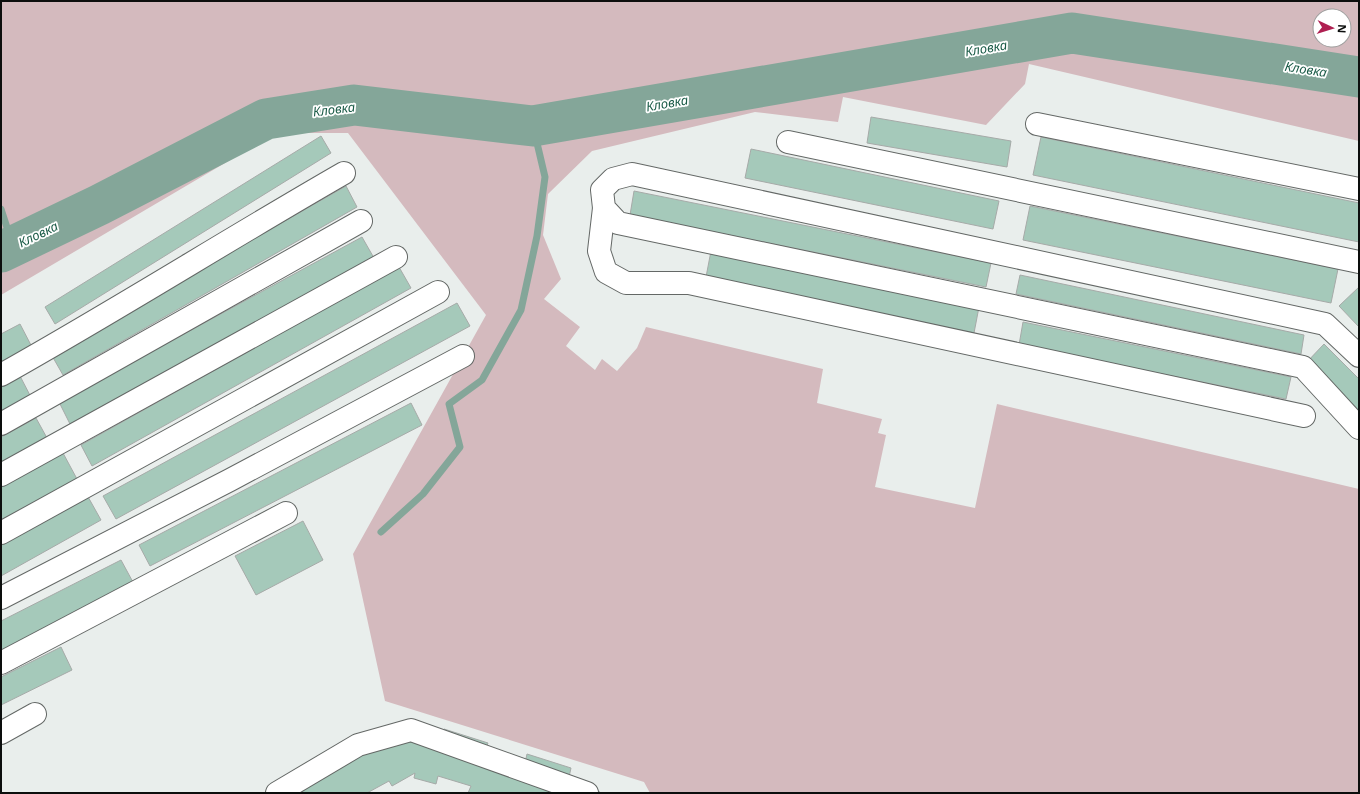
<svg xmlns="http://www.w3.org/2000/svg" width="1360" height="794" viewBox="0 0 1360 794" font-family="'Noto Sans',sans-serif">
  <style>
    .green { fill: #d4babe; fill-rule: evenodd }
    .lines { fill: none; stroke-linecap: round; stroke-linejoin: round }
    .stream { stroke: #84a699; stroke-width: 7 }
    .river { stroke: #84a699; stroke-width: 41 }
    .building { fill: #a5c9ba; stroke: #a6aaa8 }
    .minor-casing { stroke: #646866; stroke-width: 24 }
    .minor { stroke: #fff; stroke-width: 22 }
    .labels { text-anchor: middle; stroke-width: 3.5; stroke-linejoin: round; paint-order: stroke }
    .water-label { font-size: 13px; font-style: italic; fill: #1a5b47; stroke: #fff }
  </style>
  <rect width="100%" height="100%" fill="#e9eeec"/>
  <path class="green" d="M1,1H1359V141L1029,64L1025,84L986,125L843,97L838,122L755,112L592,151L548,194L543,235L561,279L544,299L580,327L566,346L595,370L602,359L617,371L637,348L646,327L823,369L817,403L882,419L878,433L886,435L875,487L975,508L997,404L1359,489V793H650L644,782L385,701L353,554L486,315L348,133H276L1,295ZM1320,16H1344V40H1320Z"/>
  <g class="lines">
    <g class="stream">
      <path d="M1,209L13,246"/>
      <path d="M381,532L423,494L460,447L449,404L482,380L521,310L537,236L545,177L533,126"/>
    </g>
    <path class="river" d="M1,252L99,205L266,119L354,105L533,126L1072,33L1359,77"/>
  </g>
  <g class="building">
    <path d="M871,117L1011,141L1007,167L867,143Z"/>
    <path d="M321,136L331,153L55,324L45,307Z"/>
    <path d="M1041,137L1359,203V242L1033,175Z"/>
    <path d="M751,149L999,201L993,229L745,178Z"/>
    <path d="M346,186L357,207L63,375L51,354Z"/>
    <path d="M634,191L991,263L986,287L630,215Z"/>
    <path d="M1030,206L1338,269L1331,303L1023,240Z"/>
    <path d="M362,237L374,258L70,424L59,402Z"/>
    <path d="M711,251L979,307L974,333L706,277Z"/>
    <path d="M399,267L411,288L92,466L81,445Z"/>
    <path d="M1020,275L1304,335L1301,354L1016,294Z"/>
    <path d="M1359,287V327L1339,306Z"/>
    <path d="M457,303L470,326L116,519L103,496Z"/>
    <path d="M1023,322L1291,377L1286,399L1019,345Z"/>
    <path d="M20,324L33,349L1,365V334Z"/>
    <path d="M1324,344L1359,379V414L1306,363Z"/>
    <path d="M20,376L34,403L1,420V386Z"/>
    <path d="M411,403L422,425L150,566L139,545Z"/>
    <path d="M36,418L47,438L1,463V437Z"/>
    <path d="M63,453L77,479L1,520V487Z"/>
    <path d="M87,495L101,520L1,576V543Z"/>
    <path d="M303,521L323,560L256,595L235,556Z"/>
    <path d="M121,560L134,584L1,653V621Z"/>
    <path d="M61,647L72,670L1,705V677Z"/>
    <path d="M444,729L488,743L485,751L525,763L527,754L571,768L569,777L588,783L601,793H468L471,786L438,776L436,784L414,778L415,773L392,786L389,781L367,793H269L373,737H441Z"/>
  </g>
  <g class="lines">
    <defs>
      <g id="minor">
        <path d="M1037,124L1359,189"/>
        <path d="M788,142L1359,262"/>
        <path d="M604,208L599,251L606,272L626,283H689L1304,416"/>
        <path d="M1359,356L1325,324L632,174L613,179L602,190L604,208L618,223L1303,367L1359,428"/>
        <path d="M1,375C117,310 229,239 344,173"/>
        <path d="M1,424L361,221"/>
        <path d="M1,475L396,257"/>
        <path d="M1,533L438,292"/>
        <path d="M1,598L230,480L463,356"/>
        <path d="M1,663L286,513"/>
        <path d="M1,733L35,714"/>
        <path d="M277,793L358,745L411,730L587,793"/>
      </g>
    </defs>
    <use href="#minor" class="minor-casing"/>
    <use href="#minor" class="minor"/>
  </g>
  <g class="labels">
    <g class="water-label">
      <text transform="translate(986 48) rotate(-10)" y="5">Кловка</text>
      <text transform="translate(1306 69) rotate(9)" y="5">Кловка</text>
      <text transform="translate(667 103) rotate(-10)" y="5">Кловка</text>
      <text transform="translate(334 109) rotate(-7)" y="5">Кловка</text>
      <text transform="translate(38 234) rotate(-26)" y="5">Кловка</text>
    </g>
  </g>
  <rect width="1360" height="794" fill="none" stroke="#0c0e0d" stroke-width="4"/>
  <g transform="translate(1332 28) rotate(94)"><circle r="19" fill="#ffffff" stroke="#9e9f9e"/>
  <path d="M0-3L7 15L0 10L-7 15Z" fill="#af1f51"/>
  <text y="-6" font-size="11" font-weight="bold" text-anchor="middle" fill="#0c0e0d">N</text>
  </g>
</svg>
